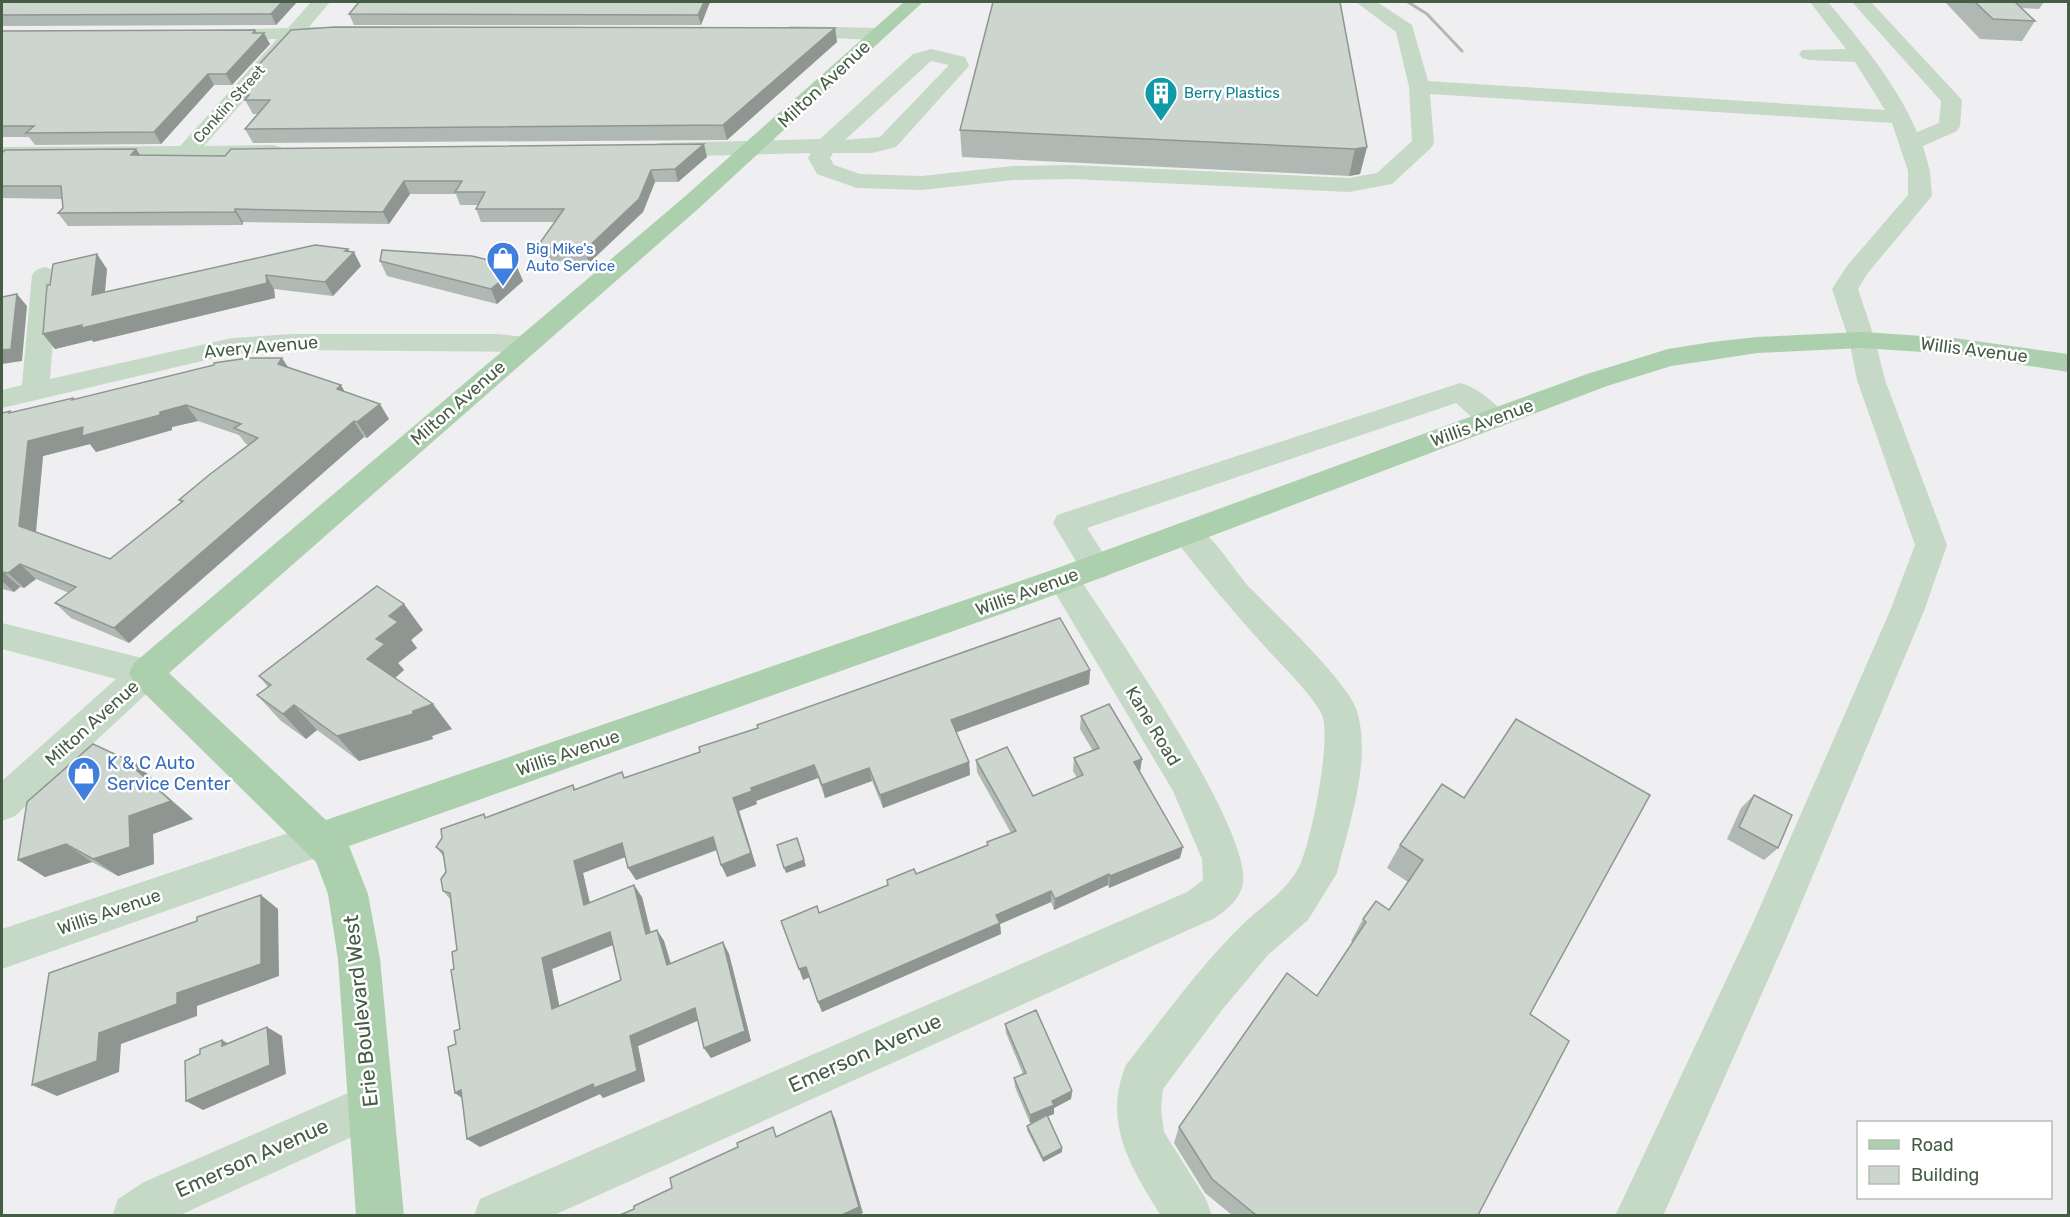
<svg xmlns="http://www.w3.org/2000/svg" width="2070" height="1217" viewBox="0 0 2070 1217" font-family="Rubik,sans-serif">
  <style>
    .lines { fill: none; stroke-linecap: round; stroke-linejoin: round }
    .minor { fill: #c6d9c7; fill-rule: evenodd }
    .major { fill: #accfad; fill-rule: evenodd }
    .rail { stroke: #b0b9b1; stroke-width: 3 }
    .wall { fill: #afb8b2; fill-rule: evenodd }
    .shaded-wall { fill: #8f9691 }
    .building { fill: #ccd6cf; stroke: #8f9691; stroke-width: 1.5; fill-rule: evenodd }
    .labels { text-anchor: middle; stroke-width: 5; stroke-linejoin: round; paint-order: stroke }
    .far-culture-label { font-size: 15px; fill: #0d838f; stroke: #fff; text-anchor: start }
    .far-street-label { font-size: 15px; fill: #455d45; stroke: #fff }
    .far-shop-label { font-size: 15px; fill: #366cbe; stroke: #fff; text-anchor: start }
    .street-label { font-size: 18px; fill: #455d45; stroke: #fff }
    .shop-label { font-size: 18px; fill: #366cbe; stroke: #fff; text-anchor: start }
    .near-street-label { font-size: 21px; fill: #455d45; stroke: #fff }
  </style>
  <rect width="100%" height="100%" fill="#efeef1"/>
  <g class="lines">
    <g class="minor">
      <path d="M311,2H330L309,27L338,29L341,33L338,37L298,39L204,146L273,145L281,147L284,152L281,157L2,161V147L180,146L277,39L220,40L210,34L213,30L288,28Z"/>
      <path d="M1356,2H1377L1412,25L1428,81L1885,110L1855,62L1809,60L1802,58L1799,54L1802,50L1846,49L1810,2H1828C1862,43 1896,83 1917,132L1939,123L1941,101L1852,2H1871L1962,100L1960,126L1957,131L1923,146L1930,171L1932,196L1867,274L1858,289L1875,340L1885,380L1947,545L1924,611L1787,937L1663,1216H1615L1753,923L1890,611L1915,545L1857,380L1849,340L1832,289L1847,266L1908,195V171L1892,123L1430,94L1434,143L1431,148L1392,184L1349,192L1073,179L1013,180L922,190L857,188L817,174L808,158L811,153L660,157L652,155L649,150L652,145L660,143L820,139L913,54L931,49L965,57L969,66L896,147L872,153H833L830,158L834,165L860,174L922,176L1013,166L1073,165L1349,178L1377,173L1412,141L1409,87L1396,32ZM931,61L949,65L880,137L845,140Z"/>
      <path d="M790,26L878,28L888,34L878,40L783,36L780,32Z"/>
      <path d="M45,267L54,270L58,275L50,379L232,338L294,334H497L536,338L540,344L536,350L527,352L294,350L232,354L2,408V390L22,385L32,275L36,270Z"/>
      <path d="M1460,383C1477,387 1498,404 1507,419L1503,426C1483,431 1471,416 1456,403L1087,528L1112,567L1107,576L1096,579L1085,576L1053,523L1057,515Z"/>
      <path d="M1187,522C1210,528 1232,568 1249,587C1273,611 1349,683 1357,711C1372,762 1349,823 1337,873L1308,920L1268,955L1222,1010L1163,1089L1161,1108L1164,1132L1206,1199L1212,1216H1161C1131,1167 1102,1123 1126,1065C1162,1019 1197,970 1239,928C1259,907 1285,894 1299,867C1311,843 1332,739 1322,715C1315,698 1281,664 1267,649C1235,614 1205,578 1176,541L1171,533L1176,525Z"/>
      <path d="M1063,567L1074,570C1110,625 1251,827 1243,883C1240,900 1227,909 1215,918L552,1216H474L480,1199L1187,892L1203,880L1202,859L1173,791L1047,579L1052,570Z"/>
      <path d="M2,623L146,659L158,663L163,673L158,683L15,816L2,821V781L116,679L2,649Z"/>
      <path d="M321,822L335,827L340,839L335,851L2,969V929Z"/>
      <path d="M371,1083L387,1089L393,1105L387,1121L178,1216H112L118,1199L144,1182Z"/>
    </g>
    <path class="major" d="M904,2H923L698,209L169,673L326,820L1052,570L1587,374L1668,349L1712,342L1757,337L1862,332L1954,338L2068,354V372L1954,354L1862,348L1757,353L1712,360L1671,366L1607,386L1074,588L349,846L368,894L380,959L404,1216H356L338,959L328,894L316,862L134,683L129,673L134,663L682,199Z"/>
    <path class="rail" d="M1408,2L1427,14L1462,51"/>
  </g>
  <g class="wall">
    <path d="M2,2H297L276,25L2,26V29Z"/>
    <path d="M359,2H710L701,25H354L349,14Z"/>
    <path d="M1945,2H2044L2039,9L2022,8L2035,21L2022,41L1980,39Z"/>
    <path d="M835,28L837,42L727,140L253,143L245,129L257,114H253L242,95L257,78L253,71Z"/>
    <path d="M2,31L257,33L270,44L232,85H214L161,144L35,145L29,137H2Z"/>
    <path d="M960,130L1367,147L1360,174L1349,176L962,157Z"/>
    <path d="M136,149L140,155L707,157L678,182H655L643,212L589,263L542,260L537,247L555,222H481L476,209L478,205H460L456,194H410L389,224L243,222V225L68,226L58,213L63,208L62,199L2,198V153Z"/>
    <path d="M349,252L361,266L333,296L274,289L275,298L93,342L92,340L55,349L43,334L50,285L107,269L105,292Z"/>
    <path d="M380,261L517,267L523,281L497,304L387,276Z"/>
    <path d="M288,367L344,391L389,419L367,438L364,437L129,643L71,618L55,603L69,593L36,579L24,588L20,587L14,592L2,589V413H12L74,400ZM198,421L239,435L246,444L249,445L179,500L181,503L110,559L36,532L43,456L90,444L96,452L172,430V427Z"/>
    <path d="M423,630L411,640L417,648L398,663L404,670L395,678L452,729L432,736L433,739L359,761L317,730L306,739L281,721L257,695L268,687L259,676Z"/>
    <path d="M1090,670L1089,684L956,732L969,762L970,775L883,808L872,781L825,798L818,778L756,801L757,804L739,811L756,866L727,877L717,850L636,880L626,857L583,873L590,903L642,897L651,933L657,930L664,941L671,963L723,942L729,954L751,1041L711,1058L704,1048L698,1020L638,1046L645,1081L603,1098L600,1094L480,1147L456,1044L460,1029L454,969L457,950L450,899L443,891L446,872L443,856L436,847L484,814L486,818L573,785L576,790ZM613,945L621,980L559,1006L552,969Z"/>
    <path d="M1081,716L1140,772H1139L1180,858L1109,888L1108,885L1054,910L1051,902L1000,924L1001,934L822,1012L809,977L803,980L819,913L987,845V842L1011,833L977,772L976,760L1033,796L1077,778L1073,771L1074,758L1093,751L1080,729Z"/>
    <path d="M158,783L155,786L193,819L153,834L154,864L118,876L92,862L45,877L18,860Z"/>
    <path d="M1442,784L1530,1014L1478,1215H1232L1205,1193L1174,1143L1179,1127L1317,996L1353,942L1351,941L1363,919L1389,910L1408,882L1387,868L1400,845Z"/>
    <path d="M1754,795L1778,848L1764,860L1727,839L1741,808Z"/>
    <path d="M1005,1024L1072,1091L1071,1099L1054,1108V1114L1048,1116L1062,1148V1152L1043,1162L1027,1130V1126L1037,1120L1030,1123L1015,1087L1014,1078L1023,1074L1006,1033Z"/>
  </g>
  <g class="shaded-wall">
    <path d="M282,2H297L276,25L271,14Z"/>
    <path d="M704,2H710L701,25L698,15Z"/>
    <path d="M835,28L837,42L727,140L723,125Z"/>
    <path d="M255,30L259,38L264,33L270,44L232,85L226,74Z"/>
    <path d="M208,74L214,85L161,144L154,132Z"/>
    <path d="M704,144L707,157L678,182L675,169Z"/>
    <path d="M1367,147L1360,174L1349,176L1355,149Z"/>
    <path d="M136,149L145,162L131,155Z"/>
    <path d="M651,170L655,182L643,212L589,263L585,250Z"/>
    <path d="M404,181L410,194L389,224L383,212Z"/>
    <path d="M235,209L243,222V225L235,212Z"/>
    <path d="M348,249L351,255L354,252L361,266L333,296L325,282Z"/>
    <path d="M97,254L107,269L103,310L92,295Z"/>
    <path d="M517,267L523,281L497,304L491,289Z"/>
    <path d="M266,275L274,289L275,298L93,342L92,340L55,349L43,334Z"/>
    <path d="M17,294L27,306L22,361L2,364V350Z"/>
    <path d="M282,358L292,373L278,364Z"/>
    <path d="M341,385L350,401L337,389Z"/>
    <path d="M380,404L389,419L367,438L357,422Z"/>
    <path d="M186,405L198,421L172,427V430L96,452L90,444L43,456L35,541L19,526L28,441L83,427L160,412Z"/>
    <path d="M354,421L364,437L129,643L114,628Z"/>
    <path d="M20,564L36,579L24,588L8,573Z"/>
    <path d="M3,572L20,587L14,592L2,581V574Z"/>
    <path d="M404,604L423,630L411,640L417,648L398,663L404,670L387,685L367,659L389,616Z"/>
    <path d="M1090,670L1089,684L952,734L951,720Z"/>
    <path d="M433,704L452,729L432,736L433,739L359,761L337,736Z"/>
    <path d="M294,705L317,730L306,739L283,714Z"/>
    <path d="M1142,759L1140,772L1132,775L1134,762Z"/>
    <path d="M969,762L970,775L883,808L880,795Z"/>
    <path d="M136,764L158,783L155,786L193,819L153,834L154,864L118,876L93,859L133,767Z"/>
    <path d="M814,765L818,778L756,801L757,804L739,811L756,866L727,877L721,865L733,798L751,788Z"/>
    <path d="M869,768L872,781L825,798L822,785Z"/>
    <path d="M713,837L719,849L636,880L628,868Z"/>
    <path d="M797,838L806,866L786,873L784,868Z"/>
    <path d="M622,843L630,855L583,873L593,917L584,905L574,861Z"/>
    <path d="M66,844L92,862L45,877L18,860Z"/>
    <path d="M1183,847L1180,858L1109,888L1110,876Z"/>
    <path d="M1109,874L1108,885L1054,910L1055,899Z"/>
    <path d="M634,885L642,897L654,946L646,934Z"/>
    <path d="M1051,891V902L1000,924L1001,934L822,1012L818,1002L996,915Z"/>
    <path d="M261,895L278,909L279,976L197,1006V1016L121,1044L119,1072L57,1096L32,1085L99,1033L177,993Z"/>
    <path d="M657,930L664,941L674,976L667,965Z"/>
    <path d="M610,932L618,943L552,969L562,1019L552,1009L542,958Z"/>
    <path d="M723,942L729,954L751,1041L711,1058L704,1048Z"/>
    <path d="M806,967L810,977L803,980L799,969Z"/>
    <path d="M695,1008L702,1019L638,1046L645,1081L603,1098L600,1094L480,1147L467,1139L630,1036Z"/>
    <path d="M267,1027L282,1036L286,1074L203,1110L186,1101Z"/>
    <path d="M222,1040L238,1049L222,1046Z"/>
    <path d="M461,1090L467,1102L455,1093Z"/>
    <path d="M1072,1091L1071,1099L1054,1108V1114L1030,1123V1115L1052,1101Z"/>
    <path d="M831,1111L835,1119L863,1213L858,1215H842Z"/>
    <path d="M1062,1148V1152L1043,1162V1158Z"/>
  </g>
  <g class="building">
    <path d="M2,2H282L271,14L2,15Z"/>
    <path d="M359,2H704L698,15L349,14Z"/>
    <path d="M993,2H1340L1367,147L1355,149L960,130Z"/>
    <path d="M1975,2H2015L2035,21L1993,19Z"/>
    <path d="M335,27L835,28L723,125L245,129L270,100H245L249,95H242L264,71H253L291,30Z"/>
    <path d="M255,30L253,33H264L226,74H208L154,132L26,133L34,126H2V31Z"/>
    <path d="M704,144L675,169L651,170L639,199L585,250L537,247L564,209H476L485,192H455L462,181H404L383,212L235,209V212L58,213L63,208L61,186H2V153L5,150L136,149L131,155L225,156L231,149Z"/>
    <path d="M315,245L348,249L345,251L354,252L325,282L266,275L267,283L82,328V325L43,334L47,285H50L53,264L97,254L92,295Z"/>
    <path d="M382,250L472,256L517,267L491,289L380,261Z"/>
    <path d="M17,294L11,349L2,350V297Z"/>
    <path d="M248,358H282L278,364L341,385L337,389L380,404L357,422L354,421L114,628L55,603L76,587L20,564L8,573L3,572L2,574V413L10,411L9,413L73,398L72,400L214,365V363ZM186,405L241,424L234,428L258,438L209,475L179,500L183,501L110,559L19,526L28,441L83,427L82,436L160,415V412Z"/>
    <path d="M377,586L404,604L389,616L398,622L376,639L385,644L367,659L433,704L413,711V714L337,736L294,705L283,714L257,695L271,685L259,676Z"/>
    <path d="M1060,618L1090,670L951,720L969,762L880,795L869,768L822,785L814,765L751,788L752,791L733,798L751,853L721,865L713,837L628,868L622,843L574,861L584,905L634,885L646,934L657,930L667,965L723,942L745,1031L704,1048L695,1008L630,1036L637,1071L594,1088L593,1084L467,1139L461,1090L455,1093L448,1047L456,1044L454,1031L460,1029L451,970L454,969L452,952L457,950L450,893L443,891L441,879L446,872L443,852L436,847L442,838L441,829L484,814L485,818L573,785L574,790L622,772L624,778L700,752L699,747L758,728L757,725ZM610,932L621,980L552,1009L542,958Z"/>
    <path d="M1109,704L1142,759L1134,762L1183,847L1110,876L1109,874L1055,899L1051,891L996,915L1000,923L818,1002L806,967L799,969L781,921L817,906L819,913L888,885L887,880L914,869L916,874L988,845L987,842L1016,831L976,760L1007,747L1033,796L1083,775L1074,758L1099,748L1081,716Z"/>
    <path d="M1516,719L1650,795L1530,1014L1569,1041L1478,1215H1256L1212,1179L1179,1127L1287,973L1317,996L1366,922L1363,919L1376,901L1389,910L1423,860L1400,845L1442,784L1464,798Z"/>
    <path d="M93,744L136,764L133,767L171,801L129,816L130,847L93,859L66,844L18,860L27,802Z"/>
    <path d="M1754,795L1792,815L1778,848L1739,827Z"/>
    <path d="M797,838L804,860L784,868L777,845Z"/>
    <path d="M261,895V964L177,993V1004L99,1033L97,1061L32,1085L49,973L197,921V917Z"/>
    <path d="M1036,1010L1072,1091L1052,1101L1054,1105L1030,1115L1014,1078L1026,1073L1005,1024Z"/>
    <path d="M267,1027L270,1065L186,1101L185,1061L200,1054V1049L222,1040V1046Z"/>
    <path d="M831,1111L859,1207L842,1215H620L634,1209V1206L672,1188L670,1178L738,1147L737,1143L773,1127L776,1137Z"/>
    <path d="M1047,1115L1062,1148L1043,1158L1027,1126Z"/>
  </g>
  <defs>
    <symbol id="building-pin" viewBox="-11 -11 22 30"><path d="M0 17L-7.5 6A9.5 9.5 0 1 1 7.5 6Z" fill="#0f9aa8" stroke="#fff"/><path d="M-4-6H4V6H1V3H-1V6H-4ZM-2.5-4.3h1.7v1.8h-1.7ZM.8-4.3h1.7v1.8H.8ZM-2.5-1h1.7V.8h-1.7ZM.8-1h1.7V.8H.8Z" fill="#fff"/></symbol>
    <symbol id="shop-pin" viewBox="-11 -11 22 30"><path d="M0 17L-7.5 6A9.5 9.5 0 1 1 7.5 6Z" fill="#3f7fe0" stroke="#fff"/><path d="M-5-2.5h2.3a2.7 3.5 0 0 1 5.4 0H5L5.5 6h-11ZM-1.5-2.5h3a1.5 2.3 0 0 0-3 0Z" fill="#fff"/></symbol>
  </defs>
  <g fill-rule="evenodd">
    <use href="#building-pin" x="1142" y="74" width="38" height="52"/>
    <use href="#shop-pin" x="484" y="239" width="38" height="52"/>
    <use href="#shop-pin" x="65" y="754" width="38" height="52"/>
  </g>
  <g class="labels">
    <g class="far-culture-label">
      <text x="1184" y="98">Berry Plastics</text>
    </g>
    <g class="far-street-label">
      <text transform="translate(229 104) rotate(-48)" y="5">Conklin Street</text>
    </g>
    <g class="far-shop-label">
      <text x="526" y="254">Big Mike's<tspan x="526" dy="17">Auto Service</tspan></text>
    </g>
    <g class="street-label">
      <text transform="translate(824 84) rotate(-43)" y="6">Milton Avenue</text>
      <text transform="translate(261 347) rotate(-5)" y="6">Avery Avenue</text>
      <text transform="translate(1974 350) rotate(7)" y="6">Willis Avenue</text>
      <text transform="translate(458 403) rotate(-41)" y="6">Milton Avenue</text>
      <text transform="translate(1482 423) rotate(-20)" y="6">Willis Avenue</text>
      <text transform="translate(1027 592) rotate(-20)" y="6">Willis Avenue</text>
      <text transform="translate(92 723) rotate(-42)" y="6">Milton Avenue</text>
      <text transform="translate(1153 726) rotate(59)" y="6">Kane Road</text>
      <text transform="translate(568 753) rotate(-19)" y="6">Willis Avenue</text>
      <text transform="translate(109 912) rotate(-19)" y="6">Willis Avenue</text>
    </g>
    <g class="shop-label">
      <text x="107" y="769">K &amp; C Auto<tspan x="107" dy="21">Service Center</tspan></text>
    </g>
    <g class="near-street-label">
      <text transform="translate(361 1011) rotate(-96)" y="7">Erie Boulevard West</text>
      <text transform="translate(865 1053) rotate(-24)" y="7">Emerson Avenue</text>
      <text transform="translate(252 1158) rotate(-24)" y="7">Emerson Avenue</text>
    </g>
  </g>
  <rect width="2070" height="1217" fill="none" stroke="#455d45" stroke-width="6"/>
  <rect x="1857" y="1121" width="195" height="78" fill="#ffffff" stroke="#b5beb5" stroke-width="1.5"/>
  <rect x="1869" y="1140" width="30" height="9" fill="#accfad" stroke="#b5beb5" stroke-width="1.5"/>
  <text x="1911" y="1151" font-size="18" fill="#455d45">Road</text>
  <rect x="1869" y="1166" width="30" height="18" fill="#ccd6cf" stroke="#b5beb5" stroke-width="1.5"/>
  <text x="1911" y="1181" font-size="18" fill="#455d45">Building</text>
</svg>
